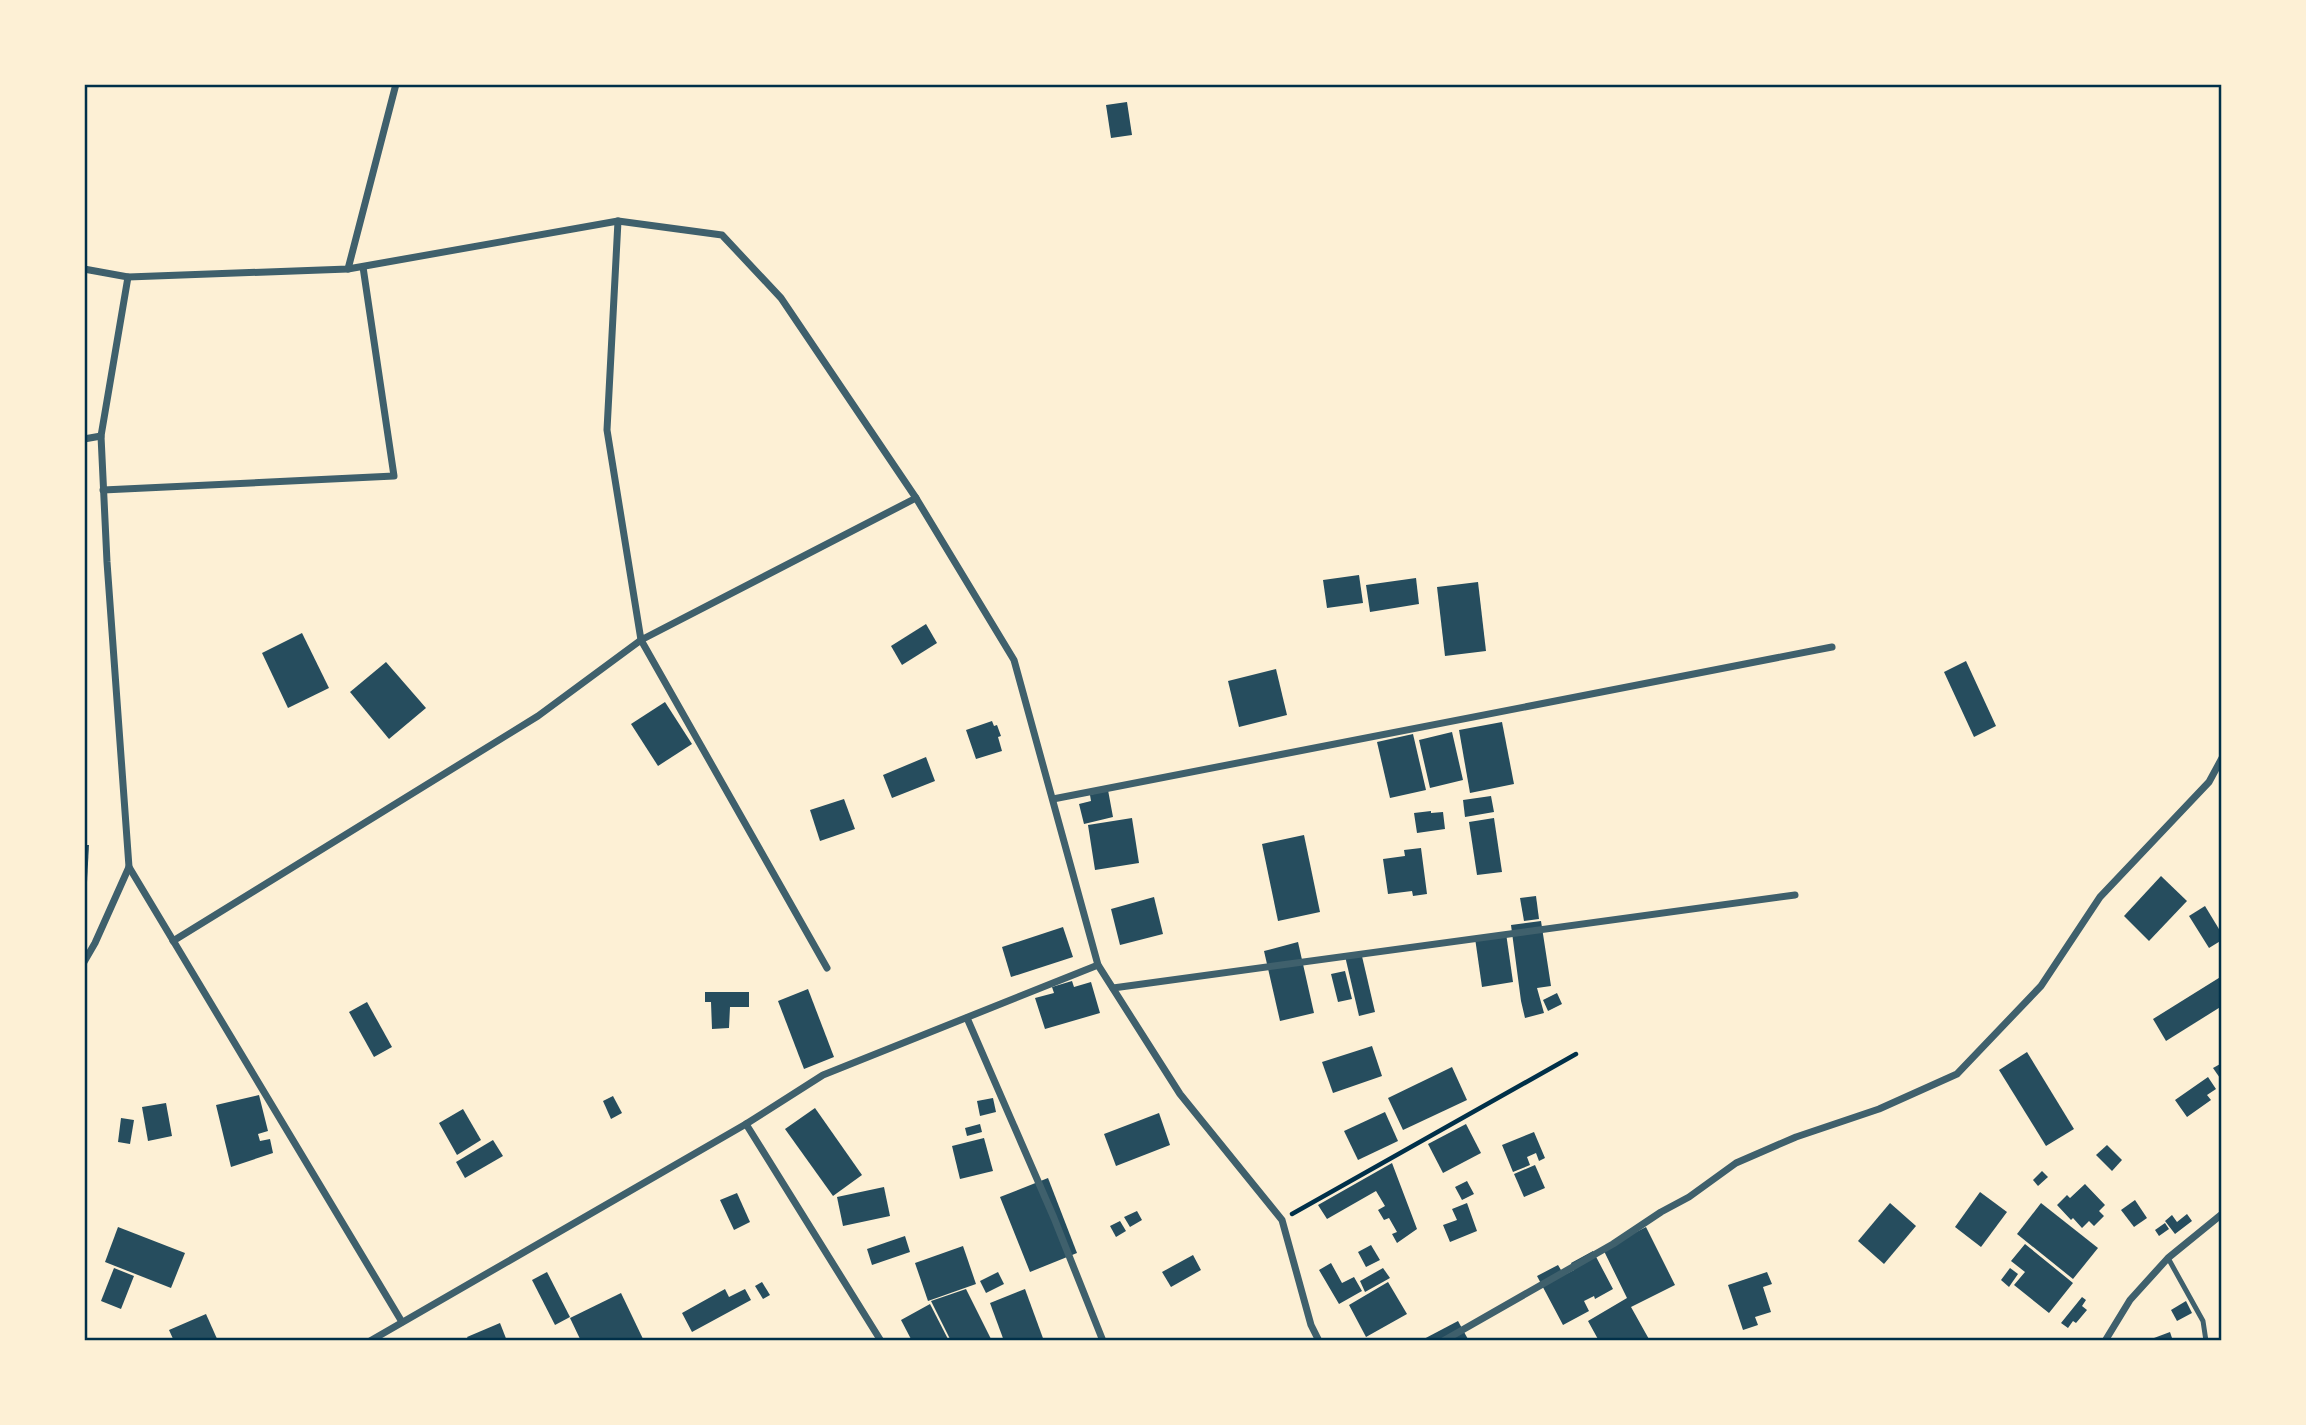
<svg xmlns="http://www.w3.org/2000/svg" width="2306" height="1425" viewBox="0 0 2306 1425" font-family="Raleway,sans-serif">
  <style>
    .building { fill: #264d5e }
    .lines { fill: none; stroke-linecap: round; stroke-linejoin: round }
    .path { stroke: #003049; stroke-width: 4.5 }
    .service { stroke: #3f606c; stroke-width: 5 }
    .minor { stroke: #3f606c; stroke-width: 7 }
    .neatline { fill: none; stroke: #003049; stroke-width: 2.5 }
  </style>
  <rect width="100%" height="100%" fill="#fdf0d5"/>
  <g class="building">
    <path d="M1127,102L1132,135L1111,138L1106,105Z"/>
    <path d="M1359,575L1363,603L1327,608L1323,580Z"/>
    <path d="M1416,578L1419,604L1370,612L1366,585Z"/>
    <path d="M1478,582L1486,651L1445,656L1437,587Z"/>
    <path d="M926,624L937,643L902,665L891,646Z"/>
    <path d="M302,633L329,688L288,708L262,653Z"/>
    <path d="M1966,661L1996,726L1974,737L1944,672Z"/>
    <path d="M386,662L426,708L389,739L350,692Z"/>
    <path d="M1276,669L1287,715L1239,727L1228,681Z"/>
    <path d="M665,702L692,744L658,766L631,724Z"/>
    <path d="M992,721L994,726L997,725L1001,736L998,737L1002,751L976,759L966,730Z"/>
    <path d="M1502,722L1514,784L1470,793L1459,730Z"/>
    <path d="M1452,732L1463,780L1430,788L1419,740Z"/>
    <path d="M1413,734L1426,790L1390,798L1377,742Z"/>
    <path d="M926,757L935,781L892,798L883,775Z"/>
    <path d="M1108,790L1113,817L1084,824L1079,804L1091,801L1090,795Z"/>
    <path d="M1491,796L1494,812L1465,817L1463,800Z"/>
    <path d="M844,799L855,829L820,841L810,810Z"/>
    <path d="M1431,811V813L1443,812L1445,829L1417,833L1414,813Z"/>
    <path d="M1132,818L1139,863L1095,870L1088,825Z"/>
    <path d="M1494,818L1502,872L1477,875L1469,822Z"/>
    <path d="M1304,835L1320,912L1278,921L1262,844Z"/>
    <path d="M84,845H89L87,882L84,881Z"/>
    <path d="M1421,848L1427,894L1413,896L1412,891L1388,894L1383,859L1405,856L1404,850Z"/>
    <path d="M2161,876L2187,901L2149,941L2124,916Z"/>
    <path d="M1536,896L1539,919L1524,921L1520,898Z"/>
    <path d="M1154,897L1163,934L1120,945L1111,909Z"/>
    <path d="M2205,906L2222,934V940L2209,948L2189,916Z"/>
    <path d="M1541,921L1551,986L1537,988L1544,1013L1525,1018L1521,1001L1511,925Z"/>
    <path d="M1063,927L1073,957L1011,977L1002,947Z"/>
    <path d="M1506,933L1513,982L1482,987L1475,938Z"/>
    <path d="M1298,942L1314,1013L1280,1021L1264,951Z"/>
    <path d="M1361,952L1375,1012L1359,1016L1345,956Z"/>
    <path d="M1345,971L1352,999L1338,1002L1331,974Z"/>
    <path d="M2222,976V1006L2166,1041L2153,1019Z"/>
    <path d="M1072,981L1074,987L1091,982L1100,1013L1045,1029L1035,998L1054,993L1052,987Z"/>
    <path d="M808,989L834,1057L804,1069L778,1001Z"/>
    <path d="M705,992H749V1007H730L729,1028L712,1029L711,1002H705Z"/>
    <path d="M1557,993L1562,1004L1548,1011L1543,1000Z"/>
    <path d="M367,1002L392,1047L374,1057L349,1012Z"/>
    <path d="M1372,1046L1382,1076L1333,1093L1322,1062Z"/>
    <path d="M2027,1052L2074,1129L2046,1146L1999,1070Z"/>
    <path d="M2222,1063V1081L2213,1068Z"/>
    <path d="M1452,1067L1467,1100L1403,1130L1388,1098Z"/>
    <path d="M2208,1077L2216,1089L2207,1095L2211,1100L2187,1117L2175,1100Z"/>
    <path d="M259,1095L268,1131L258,1134L260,1141L270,1139L273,1153L231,1167L216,1105Z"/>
    <path d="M613,1096L622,1113L611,1119L603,1101Z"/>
    <path d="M993,1098L996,1112L980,1116L977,1101Z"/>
    <path d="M166,1103L172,1136L148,1141L142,1107Z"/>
    <path d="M815,1108L862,1175L833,1196L785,1129Z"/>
    <path d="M463,1109L481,1140L457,1155L439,1123Z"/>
    <path d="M1385,1112L1398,1141L1358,1160L1344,1131Z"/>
    <path d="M1159,1113L1170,1145L1116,1166L1104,1134Z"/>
    <path d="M121,1118L134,1120L130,1144L118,1142Z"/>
    <path d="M980,1124L982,1132L967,1136L965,1128Z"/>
    <path d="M1466,1124L1481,1153L1443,1173L1428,1144Z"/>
    <path d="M1534,1132L1545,1158L1539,1161L1536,1153L1527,1157L1530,1165L1513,1172L1502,1145Z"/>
    <path d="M984,1138L993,1171L960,1179L952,1146Z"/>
    <path d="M493,1140L503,1156L465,1178L456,1162Z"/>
    <path d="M2107,1145L2122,1160L2112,1171L2096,1155Z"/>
    <path d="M1392,1163L1417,1229L1397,1243L1392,1234L1397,1232L1389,1218L1384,1220L1378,1210L1385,1206L1376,1191L1327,1219L1318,1205Z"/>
    <path d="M1535,1165L1545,1188L1524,1197L1514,1174Z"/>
    <path d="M2042,1171L2048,1177L2038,1186L2033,1180Z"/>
    <path d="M1048,1178L1077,1253L1030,1272L1000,1197Z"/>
    <path d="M1467,1181L1474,1194L1462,1200L1455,1187Z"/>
    <path d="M2085,1184L2105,1205L2099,1211L2104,1216L2094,1226L2089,1221L2082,1228L2073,1218L2071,1220L2057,1205L2067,1195L2070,1198Z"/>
    <path d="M884,1187L890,1216L843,1226L837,1197Z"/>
    <path d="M1980,1192L2007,1212L1981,1247L1955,1227Z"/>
    <path d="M737,1193L750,1222L734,1230L720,1200Z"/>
    <path d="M2135,1200L2147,1218L2134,1227L2121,1210Z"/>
    <path d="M1467,1203L1477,1231L1450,1242L1443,1225L1457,1220L1452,1209Z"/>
    <path d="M1890,1203L1916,1226L1884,1264L1858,1241Z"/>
    <path d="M2041,1203L2098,1248L2073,1279L2017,1234Z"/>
    <path d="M1137,1211L1142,1220L1130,1227L1124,1217Z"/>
    <path d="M2187,1214L2192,1221L2175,1234L2165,1221L2172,1215L2177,1222Z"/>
    <path d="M1120,1221L1126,1231L1116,1237L1110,1226Z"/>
    <path d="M2165,1223L2169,1229L2159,1236L2155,1230Z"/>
    <path d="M118,1227L185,1253L171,1288L105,1262Z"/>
    <path d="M1646,1227L1675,1285L1631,1307L1650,1341H1599L1588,1321L1627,1298L1603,1249Z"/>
    <path d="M905,1236L910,1252L872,1265L867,1249Z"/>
    <path d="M2025,1244L2073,1283L2049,1313L2014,1285L2025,1272L2011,1261Z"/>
    <path d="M1371,1245L1380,1260L1366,1267L1358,1252Z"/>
    <path d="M963,1246L976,1284L928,1301L915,1263Z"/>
    <path d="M1593,1251L1613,1289L1595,1299L1594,1296L1584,1301L1589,1311L1563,1325L1537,1276L1558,1265L1564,1275L1574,1270L1571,1263Z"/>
    <path d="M1193,1255L1201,1270L1171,1287L1162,1272Z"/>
    <path d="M1331,1263L1342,1283L1354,1277L1362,1291L1339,1304L1319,1270Z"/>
    <path d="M114,1268L134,1276L121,1309L101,1301Z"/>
    <path d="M1383,1268L1390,1278L1365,1292L1360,1281Z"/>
    <path d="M2010,1268L2018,1274L2009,1287L2001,1280Z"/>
    <path d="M547,1272L570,1317L555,1325L532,1280Z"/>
    <path d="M998,1272L1004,1284L986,1293L980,1281Z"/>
    <path d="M1767,1272L1772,1284L1763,1287L1771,1312L1755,1317L1758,1325L1743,1330L1728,1285Z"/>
    <path d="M762,1282L770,1295L763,1299L755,1286Z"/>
    <path d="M1388,1282L1407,1314L1366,1337L1349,1305Z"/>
    <path d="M725,1289L729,1297L745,1289L751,1300L692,1332L682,1313Z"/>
    <path d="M966,1289L992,1341H951L931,1301Z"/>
    <path d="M1025,1289L1044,1341H1004L990,1303Z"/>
    <path d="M621,1293L644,1341H581L570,1318Z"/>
    <path d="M2082,1297L2086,1300L2082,1306L2087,1310L2076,1323L2073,1321L2068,1328L2061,1323Z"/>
    <path d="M2186,1301L2192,1313L2177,1321L2171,1310Z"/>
    <path d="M930,1304L949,1341H912L901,1320Z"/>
    <path d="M206,1314L218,1341H174L169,1330Z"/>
    <path d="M1458,1321L1469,1341H1420Z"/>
    <path d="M500,1323L507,1341H469L467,1337Z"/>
    <path d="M2170,1332L2173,1341H2146Z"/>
  </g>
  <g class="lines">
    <path class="path" d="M1292,1214L1576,1054"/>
    <path class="service" d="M2168,1258L2203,1321L2206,1341"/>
    <g class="minor">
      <path d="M618,221L607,430L641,640L916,498"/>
      <path d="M84,269L128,277L348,269L618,221L722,235L781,298L916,498L1014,660L1098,965L1180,1094L1282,1220L1311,1325L1319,1341"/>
      <path d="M348,269L396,84"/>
      <path d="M84,439L101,436"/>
      <path d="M103,490L394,476L363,267"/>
      <path d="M1053,799L1832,647"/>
      <path d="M129,867L402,1322"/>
      <path d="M173,941L538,716L641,640L827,968"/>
      <path d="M84,962L95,943L129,867L107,562L101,436L128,277"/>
      <path d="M1113,988L1795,895"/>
      <path d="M967,1018L1054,1218L1103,1341"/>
      <path d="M746,1124L881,1341"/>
      <path d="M370,1341L746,1124L823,1075L1098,965"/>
      <path d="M1443,1341L1613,1244L1661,1212L1689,1197L1736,1163L1796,1137L1879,1109L1957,1074L2041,986L2100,897L2209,782L2222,758"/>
      <path d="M2105,1341L2130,1300L2168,1258L2222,1214"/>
    </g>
  </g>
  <rect width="2306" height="1425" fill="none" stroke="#fdf0d5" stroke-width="172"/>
  <rect x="86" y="86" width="2134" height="1253" class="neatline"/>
</svg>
